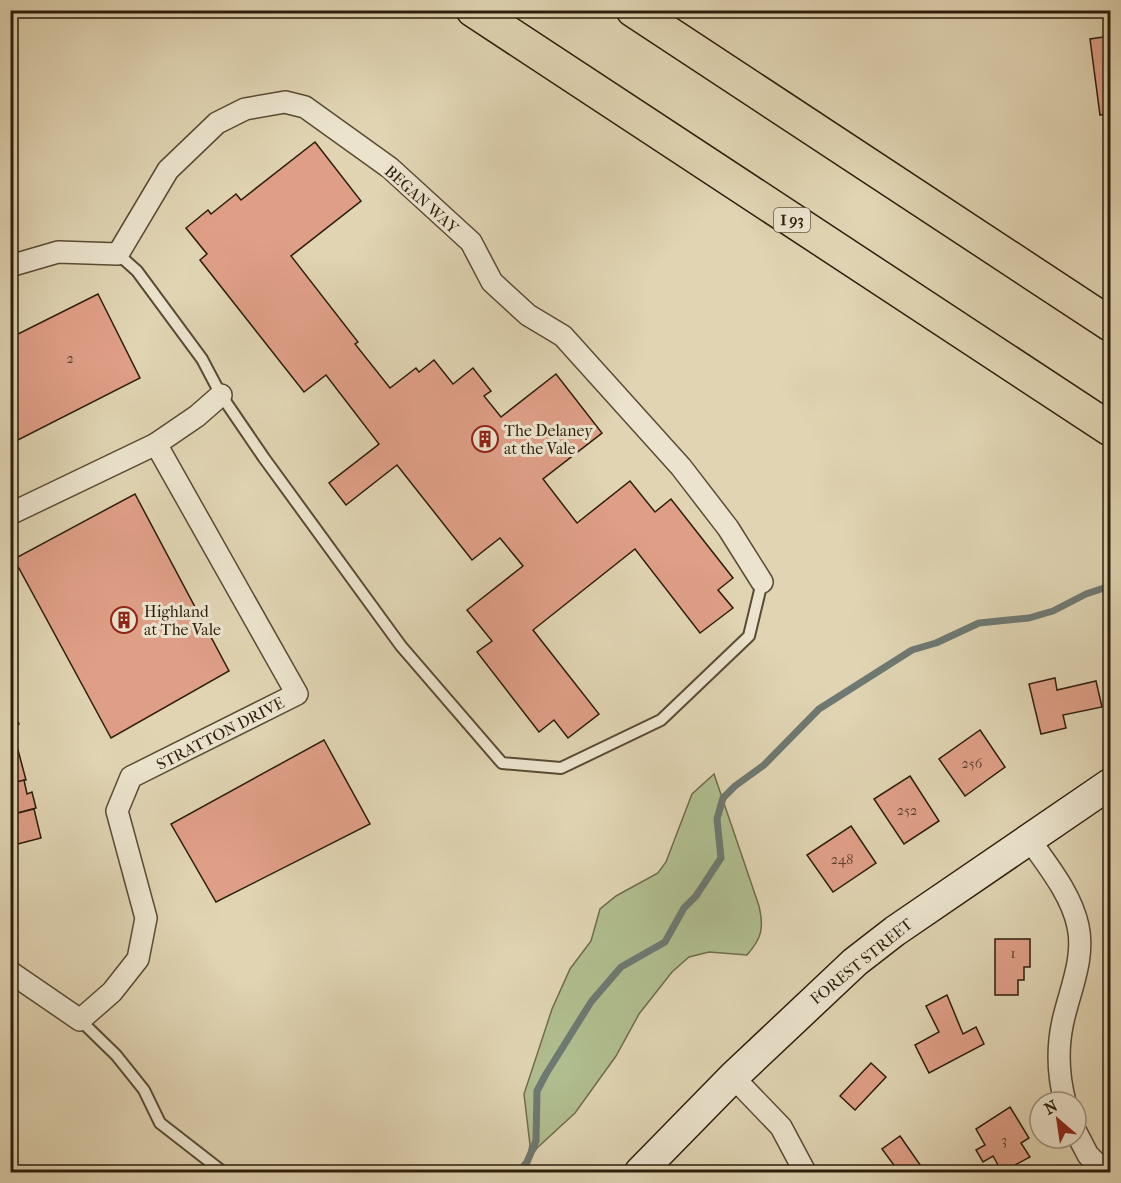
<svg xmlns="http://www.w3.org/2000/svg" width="1121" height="1183" viewBox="0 0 1121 1183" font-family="'IM FELL French Canon',serif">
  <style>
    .green { fill: #b0bd8e; stroke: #6e6d4c; stroke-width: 1.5 }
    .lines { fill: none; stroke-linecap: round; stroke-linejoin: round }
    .stream { stroke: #6d7972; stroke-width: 7 }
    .building { fill: #df9f87; stroke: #2d1d0b; stroke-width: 1.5 }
    .service-casing { stroke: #5a4b35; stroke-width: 14 }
    .minor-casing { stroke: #5a4b35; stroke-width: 24 }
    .secondary-casing { stroke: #2d1d0b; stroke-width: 33 }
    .motorway-casing { stroke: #2d1d0b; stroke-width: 36 }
    .service { stroke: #ebe3cd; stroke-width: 10 }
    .minor { stroke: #ebe3cd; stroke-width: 21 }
    .secondary { stroke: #ebe3cd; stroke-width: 30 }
    .motorway { stroke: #e0d4b2; stroke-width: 33 }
    .labels { text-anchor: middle; stroke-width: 6; stroke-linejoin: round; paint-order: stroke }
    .number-label { font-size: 14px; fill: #5a3e2a }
    .shield { fill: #ebe3cd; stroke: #665845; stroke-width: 1.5 }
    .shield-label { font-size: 15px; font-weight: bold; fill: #2d1d0b }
    .street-label { font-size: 16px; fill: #2d1d0b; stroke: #ebe3cd }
    .poi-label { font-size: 16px; fill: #2d1d0b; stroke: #ebe3cd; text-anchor: start }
  </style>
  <rect width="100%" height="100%" fill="#e0d4b2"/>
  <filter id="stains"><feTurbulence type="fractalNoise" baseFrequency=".00333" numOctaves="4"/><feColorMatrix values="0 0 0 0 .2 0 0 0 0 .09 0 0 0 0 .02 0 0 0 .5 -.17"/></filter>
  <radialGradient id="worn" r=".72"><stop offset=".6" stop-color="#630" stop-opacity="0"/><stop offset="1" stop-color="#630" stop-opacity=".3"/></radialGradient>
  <path class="green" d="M714,774L759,906C764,928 762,938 747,955L709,952L689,957L672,972L639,1014L616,1056L575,1113L537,1148L527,1162L530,1145L524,1094L552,1009L570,969L591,941L600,909L616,896L658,873L666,862L692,794Z"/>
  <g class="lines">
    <path class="stream" d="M518,1172L527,1162L536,1141L537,1091L546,1074L591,1002L621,967L665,942L684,908L696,896L721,858L717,819L723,798L735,786L764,765L819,709L912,650L936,643L979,623L1029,618L1053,611L1086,594L1110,586"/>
  </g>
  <g class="building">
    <path d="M1110,36V113L1100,115L1090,39Z"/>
    <path d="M315,142L361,201L291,256L358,342L355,344L390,388L416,368L419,372L434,360L453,384L473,368L491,391L484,396L501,417L556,374L602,433L543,479L577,523L630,481L655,512L671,499L733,578L718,590L733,608L700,633L635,549L533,630L599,714L568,738L554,720L539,732L477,652L492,641L467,610L523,566L500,538L472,560L397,465L346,505L329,483L379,444L326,375L304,392L200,260L207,254L186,228L208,210L211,214L236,194L241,200Z"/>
    <path d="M98,294L140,378L10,444V338Z"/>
    <path d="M135,494L229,671L111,738L14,559Z"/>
    <path d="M1055,678L1057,690L1096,681L1102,707L1063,715L1066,728L1041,734L1029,684Z"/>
    <path d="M10,706L19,724L10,728Z"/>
    <path d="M980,730L1005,767L965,796L939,759Z"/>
    <path d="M324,740L370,824L216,902L171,824Z"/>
    <path d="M18,750L26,780L10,784V752Z"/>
    <path d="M910,776L939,821L904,844L874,799Z"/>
    <path d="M24,780L27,794L32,792L36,808L10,815V784Z"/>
    <path d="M34,809L41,838L10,846V815Z"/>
    <path d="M851,826L876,863L833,892L807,855Z"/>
    <path d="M995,939H1030V967H1024V980H1018V995H995Z"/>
    <path d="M947,995L963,1034L976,1027L984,1044L929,1073L915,1045L939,1032L926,1006Z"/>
    <path d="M871,1063L886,1077L855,1110L840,1096Z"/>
    <path d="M1010,1107L1029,1138L1021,1143L1030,1157L1002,1172L993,1156L983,1162L976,1150L985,1145L976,1129Z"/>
    <path d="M900,1136L923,1169L918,1172H899L882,1149Z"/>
  </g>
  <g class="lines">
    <defs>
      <g id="service">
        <path d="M118,254L137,271L202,359L221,395L264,458L401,646L502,763L561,768L661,720L749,636L762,582"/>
        <path d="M80,1020L116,1055L144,1090L160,1123L223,1172"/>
      </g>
      <g id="minor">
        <path d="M10,266L58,252L118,254L168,170L217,123L245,109L285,102L305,107L390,168L471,242L492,282L528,315L563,336L681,467L728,528L762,582"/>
        <path d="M10,514L156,444L197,416L221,395"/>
        <path d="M1029,839C1048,866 1071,894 1078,926C1085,958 1070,990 1063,1021C1057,1048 1058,1075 1065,1102"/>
        <path d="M10,972L80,1020L112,992L138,959L146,918L117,811L131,777L297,694L156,444"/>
        <path d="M733,1077L781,1127L805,1172"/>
        <path d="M1076,1132L1088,1155L1105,1172"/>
      </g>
      <path id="secondary" d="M640,1172L733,1077L855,962L895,931L1110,784"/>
      <g id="motorway">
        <path d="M473,10L1110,429"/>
        <path d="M633,10L1110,324"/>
      </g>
    </defs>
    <use href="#service" class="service-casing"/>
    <use href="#minor" class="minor-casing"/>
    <use href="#secondary" class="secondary-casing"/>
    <use href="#motorway" class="motorway-casing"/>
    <use href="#service" class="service"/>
    <use href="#minor" class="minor"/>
    <use href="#secondary" class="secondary"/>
    <use href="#motorway" class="motorway"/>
  </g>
  <defs>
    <symbol id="building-ring" viewBox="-11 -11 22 22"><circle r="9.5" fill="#ebe3cd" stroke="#8f2418" stroke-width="1.5"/><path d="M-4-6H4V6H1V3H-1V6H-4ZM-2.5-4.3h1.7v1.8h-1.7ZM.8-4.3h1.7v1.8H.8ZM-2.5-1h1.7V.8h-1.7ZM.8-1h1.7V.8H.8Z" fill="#8f2418"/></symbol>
  </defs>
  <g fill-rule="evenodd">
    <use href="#building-ring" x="470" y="424" width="30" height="30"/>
    <use href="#building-ring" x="109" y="605" width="30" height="30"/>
  </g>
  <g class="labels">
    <g class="number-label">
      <text x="70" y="363">2</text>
      <text x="972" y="768">256</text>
      <text x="907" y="815">252</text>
      <text x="842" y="864">248</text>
      <text x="1013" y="958">1</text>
      <text x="1004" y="1145">3</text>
    </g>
    <rect class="shield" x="774" y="208" width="36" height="24" rx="4.5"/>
    <g class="shield-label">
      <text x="792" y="225">I 93</text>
    </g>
    <g class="street-label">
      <text transform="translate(422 199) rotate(42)" y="6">BEGAN WAY</text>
      <text transform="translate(220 733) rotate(-27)" y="6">STRATTON DRIVE</text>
      <text transform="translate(861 961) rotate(-39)" y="6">FOREST STREET</text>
    </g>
    <g class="poi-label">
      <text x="504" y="436">The Delaney<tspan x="504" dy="18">at the Vale</tspan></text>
      <text x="144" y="617">Highland<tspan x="144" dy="18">at The Vale</tspan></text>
    </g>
  </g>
  <rect width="1121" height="1183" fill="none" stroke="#e0d4b2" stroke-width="36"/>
  <rect x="12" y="12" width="1097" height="1159" fill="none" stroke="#2d1d0b" stroke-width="3"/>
  <rect x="18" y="18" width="1085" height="1147" fill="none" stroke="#2d1d0b" stroke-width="1.5"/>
  <g transform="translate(1058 1120) rotate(331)"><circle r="28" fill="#ebe3cd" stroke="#9f947f" stroke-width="1.5"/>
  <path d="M0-4.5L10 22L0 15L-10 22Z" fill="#8f2418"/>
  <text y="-9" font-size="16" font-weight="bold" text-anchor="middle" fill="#2d1d0b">N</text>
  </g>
  <rect width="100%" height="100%" filter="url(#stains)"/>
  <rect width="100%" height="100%" fill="url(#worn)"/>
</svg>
